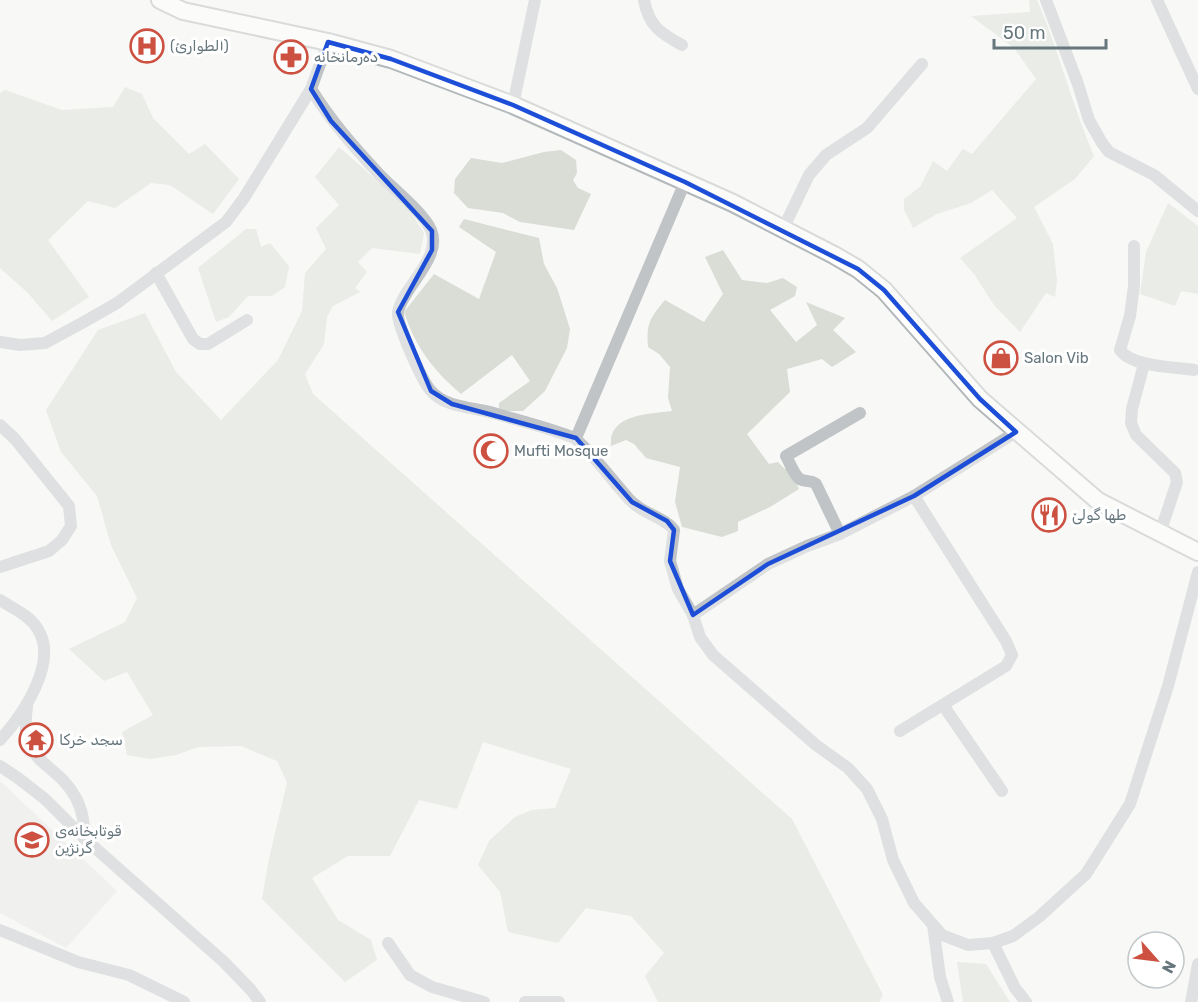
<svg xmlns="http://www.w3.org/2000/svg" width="1198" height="1002" viewBox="0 0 1198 1002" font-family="Rubik,Vazirmatn,sans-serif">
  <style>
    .built { fill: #e6e8e6 }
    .green { fill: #d9ddd6 }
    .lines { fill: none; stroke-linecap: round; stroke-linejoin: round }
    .secondary-casing { stroke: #b3b8bb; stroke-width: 20 }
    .street { stroke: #c0c4c7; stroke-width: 12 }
    .secondary { stroke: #fff; stroke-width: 16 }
    .marked { fill: none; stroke: #1d4ed8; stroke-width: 4.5; stroke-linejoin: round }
    .labels { text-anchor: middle; stroke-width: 6; stroke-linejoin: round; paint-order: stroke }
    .poi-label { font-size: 15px; fill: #66767d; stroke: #fff; text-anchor: start }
  </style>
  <rect width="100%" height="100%" fill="#f8f8f6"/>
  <path class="built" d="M0,781L117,891L66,948L0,913Z"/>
  <g class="green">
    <path d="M1029,0H1037C1059,51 1072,105 1094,156L1075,179L1034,207L1053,244L1057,281L1055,297L1046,293L1020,332L994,305L974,274L960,258L1017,218L992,190L971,203L937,214L913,228L904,210V199L920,187L933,161L947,171L963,149L972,154L1036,79L1014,48L971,16L1030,12Z"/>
    <path d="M125,87L142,94L153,118L189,154L205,144L239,179L213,214L170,185L151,183L115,208L88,201L48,240L89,297L52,321L28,293L0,268V93L5,90L62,110L113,107Z"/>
    <path d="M339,147L408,208L424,233L420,254L372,248L358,262L367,272L355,288L360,292L333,306L327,317L324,344L305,374L313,394L792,819L883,995L879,1002H658L645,976L664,953L631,916L586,908L558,943L508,932L500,892L478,865L489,841L515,817L532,810L555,808L571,769L483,742L457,809L419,800L390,856H348L312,878L338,920L371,940L377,960L345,982L262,899L269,859L287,782L277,761L241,746L198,747L176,755L150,759L127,755L122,732L153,715L127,672L104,681L69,649L125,622L137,598L111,545L97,496L61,452L46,410L98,330L145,313L176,372L221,420L278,360L302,311L305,273L326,249L316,228L339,205L315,177Z"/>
    <path d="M561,150L576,160L577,173L573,180L578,188L591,194L574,230L520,222L503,213L468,208L454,193L455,179L471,158L502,163L544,152Z"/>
    <path d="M1168,203L1198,226V294L1181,291L1175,306L1140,294L1146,252Z"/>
    <path d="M464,219L539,238L544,264L557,288L570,329L567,348L545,391L523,411H499V403L530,381L512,355L461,394C433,370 416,348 404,312L434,274L479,299L496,252L459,227Z"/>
    <path d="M246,229H256L261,247L270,243L289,266L285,287L272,296H248L229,317L216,322L198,268Z"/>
    <path d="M723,250L742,280L767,283L783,278L797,287L795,296L770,310L796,342L817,325L806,302L845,318L833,330L856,352L832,367L822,359L787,369L790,392L747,434L769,464L778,462L785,469L789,468L799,489L770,507L738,522V531L722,537L682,527L675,502L680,467L646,458L634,444L626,440L611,446C608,414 649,414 672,411L668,398L670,367L659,354L648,347C646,323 650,318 665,300L704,322L723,294L705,257Z"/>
    <path d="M957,962L986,964L1010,1002H963Z"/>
  </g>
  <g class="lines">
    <defs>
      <path id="secondary" d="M160,0L183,11L328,42L391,59L513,105L733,203L834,255L858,269L884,290L980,399L1098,501L1198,552"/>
    </defs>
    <use href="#secondary" class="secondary-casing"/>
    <g class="street">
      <path d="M644,0C649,26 660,33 682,45"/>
      <path d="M1046,0L1078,84L1089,120L1102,143L1109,152L1154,175L1198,211"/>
      <path d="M1157,0L1198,89"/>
      <path d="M311,89C331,121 353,146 379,174C392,188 424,213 431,230C443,258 402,288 398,312C396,323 422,381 431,391C445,407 470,407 490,412C517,420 546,427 572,437C583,441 619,489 630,500C644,515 663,516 674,530L670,561L678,589L693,615L768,564L807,546L840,534L914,496L1016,432"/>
      <path d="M513,105L535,0"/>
      <path d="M783,229L809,175L826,155L867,128L922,64"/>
      <path d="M1134,246V286L1130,316L1120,350C1132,367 1175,367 1194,370"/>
      <path d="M156,273L193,339L200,344H208L247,320"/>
      <path d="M0,342L20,345L45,343L82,323L117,303L226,222L244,198L311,89L328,42"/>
      <path d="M1144,364L1132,409L1131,423L1136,435L1175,473L1177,482L1160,533"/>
      <path d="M0,425L15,439L69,506L71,526L62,540L49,551L0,567"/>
      <path d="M576,438L685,182"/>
      <path d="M840,534L816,484C811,480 808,482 802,480C795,478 790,463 786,456L860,413"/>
      <path d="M0,600C12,608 29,615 37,628C60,661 22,716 0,740"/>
      <path d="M693,615L700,637L713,655L816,745L848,768L867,789L882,819L893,860L914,903L942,935L968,945L993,943L1013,936L1039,917L1086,874L1130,804L1168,686L1198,572"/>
      <path d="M943,705L1002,791"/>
      <path d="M27,707C18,766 55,759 76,798C83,811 84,824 85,839"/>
      <path d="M900,731L1006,666L1012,655L1006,641L914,496"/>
      <path d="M0,766L18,778L45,799L85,839L224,962L251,990L260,1002"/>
      <path d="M933,925L940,977L948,1002"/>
      <path d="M0,930L78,962L129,975L184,1002"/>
      <path d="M388,943L410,975L432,987L484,1002"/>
      <path d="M993,943L1015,988L1026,1002"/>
      <path d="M525,1002H559"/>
      <path d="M1191,1002L1198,964"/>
    </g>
    <use href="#secondary" class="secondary"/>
  </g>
  <path d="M0 0H1198V1002H0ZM328,42L391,59L513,105L685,182L858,269L884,290L980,399L1016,432L914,496L768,564L693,615L670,561L674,530L667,521L632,502L576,438L452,404L431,391L398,312L432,250V231L331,121L311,89Z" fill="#f8f8f6" fill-opacity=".55" fill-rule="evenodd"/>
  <path class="marked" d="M328,42L391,59L513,105L685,182L858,269L884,290L980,399L1016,432L914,496L768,564L693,615L670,561L674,530L667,521L632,502L576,438L452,404L431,391L398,312L432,250V231L331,121L311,89Z"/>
  <defs>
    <symbol id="hospital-ring" viewBox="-11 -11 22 22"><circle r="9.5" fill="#fff" stroke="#cd5141" stroke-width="1.5"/><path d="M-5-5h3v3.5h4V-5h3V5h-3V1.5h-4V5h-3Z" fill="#cd5141"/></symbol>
    <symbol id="pharmacy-ring" viewBox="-11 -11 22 22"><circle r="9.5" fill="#fff" stroke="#cd5141" stroke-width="1.5"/><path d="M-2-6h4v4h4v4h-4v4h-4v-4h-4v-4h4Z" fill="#cd5141"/></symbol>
    <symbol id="shop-ring" viewBox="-11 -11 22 22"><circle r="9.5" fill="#fff" stroke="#cd5141" stroke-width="1.5"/><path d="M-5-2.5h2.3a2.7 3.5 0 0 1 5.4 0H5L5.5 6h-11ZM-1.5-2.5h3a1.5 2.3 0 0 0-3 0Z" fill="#cd5141"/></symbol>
    <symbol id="mosque-ring" viewBox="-11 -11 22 22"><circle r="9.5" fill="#fff" stroke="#cd5141" stroke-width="1.5"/><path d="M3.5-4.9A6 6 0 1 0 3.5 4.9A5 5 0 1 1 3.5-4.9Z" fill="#cd5141"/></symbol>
    <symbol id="restaurant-ring" viewBox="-11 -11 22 22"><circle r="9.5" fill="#fff" stroke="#cd5141" stroke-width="1.5"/><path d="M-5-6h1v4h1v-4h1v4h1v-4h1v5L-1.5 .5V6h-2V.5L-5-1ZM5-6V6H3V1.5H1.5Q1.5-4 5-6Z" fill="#cd5141"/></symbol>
    <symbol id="temple-ring" viewBox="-11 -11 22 22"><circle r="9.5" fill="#fff" stroke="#cd5141" stroke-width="1.5"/><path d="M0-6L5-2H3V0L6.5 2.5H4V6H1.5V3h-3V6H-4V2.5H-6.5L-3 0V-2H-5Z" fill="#cd5141"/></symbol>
    <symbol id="school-ring" viewBox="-11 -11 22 22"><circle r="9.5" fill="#fff" stroke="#cd5141" stroke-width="1.5"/><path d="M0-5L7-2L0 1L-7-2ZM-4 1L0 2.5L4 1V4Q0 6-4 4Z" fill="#cd5141"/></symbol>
  </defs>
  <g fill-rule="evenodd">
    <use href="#hospital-ring" x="128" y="27" width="38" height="38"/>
    <use href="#pharmacy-ring" x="272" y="38" width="38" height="38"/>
    <use href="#shop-ring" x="982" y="339" width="38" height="38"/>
    <use href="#mosque-ring" x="472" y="432" width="38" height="38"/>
    <use href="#restaurant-ring" x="1030" y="496" width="38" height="38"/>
    <use href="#temple-ring" x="17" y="721" width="38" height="38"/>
    <use href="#school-ring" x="13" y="821" width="38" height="38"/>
  </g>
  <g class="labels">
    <g class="poi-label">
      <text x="170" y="51">(الطوارئ)</text>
      <text x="314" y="62">دەرمانخانە</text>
      <text x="1024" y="363">Salon Vib</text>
      <text x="514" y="456">Mufti Mosque</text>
      <text x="1072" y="520">طها گولێ</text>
      <text x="59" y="745">سجد خركا</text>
      <text x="55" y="836">قوتابخانەی<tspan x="55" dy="17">گرنژین</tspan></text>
    </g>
  </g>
  <g transform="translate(1156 960) rotate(118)"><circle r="28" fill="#ffffff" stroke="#c2c8cb" stroke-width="1.5"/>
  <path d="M0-4.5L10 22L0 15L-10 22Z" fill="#cd5141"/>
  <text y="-9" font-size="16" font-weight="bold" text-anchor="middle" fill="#66767d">N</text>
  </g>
  <path d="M994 39v9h112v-9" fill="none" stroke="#66767d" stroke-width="3"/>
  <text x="1003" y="39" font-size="18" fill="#66767d" stroke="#ffffff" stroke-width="4.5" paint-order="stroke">50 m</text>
</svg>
